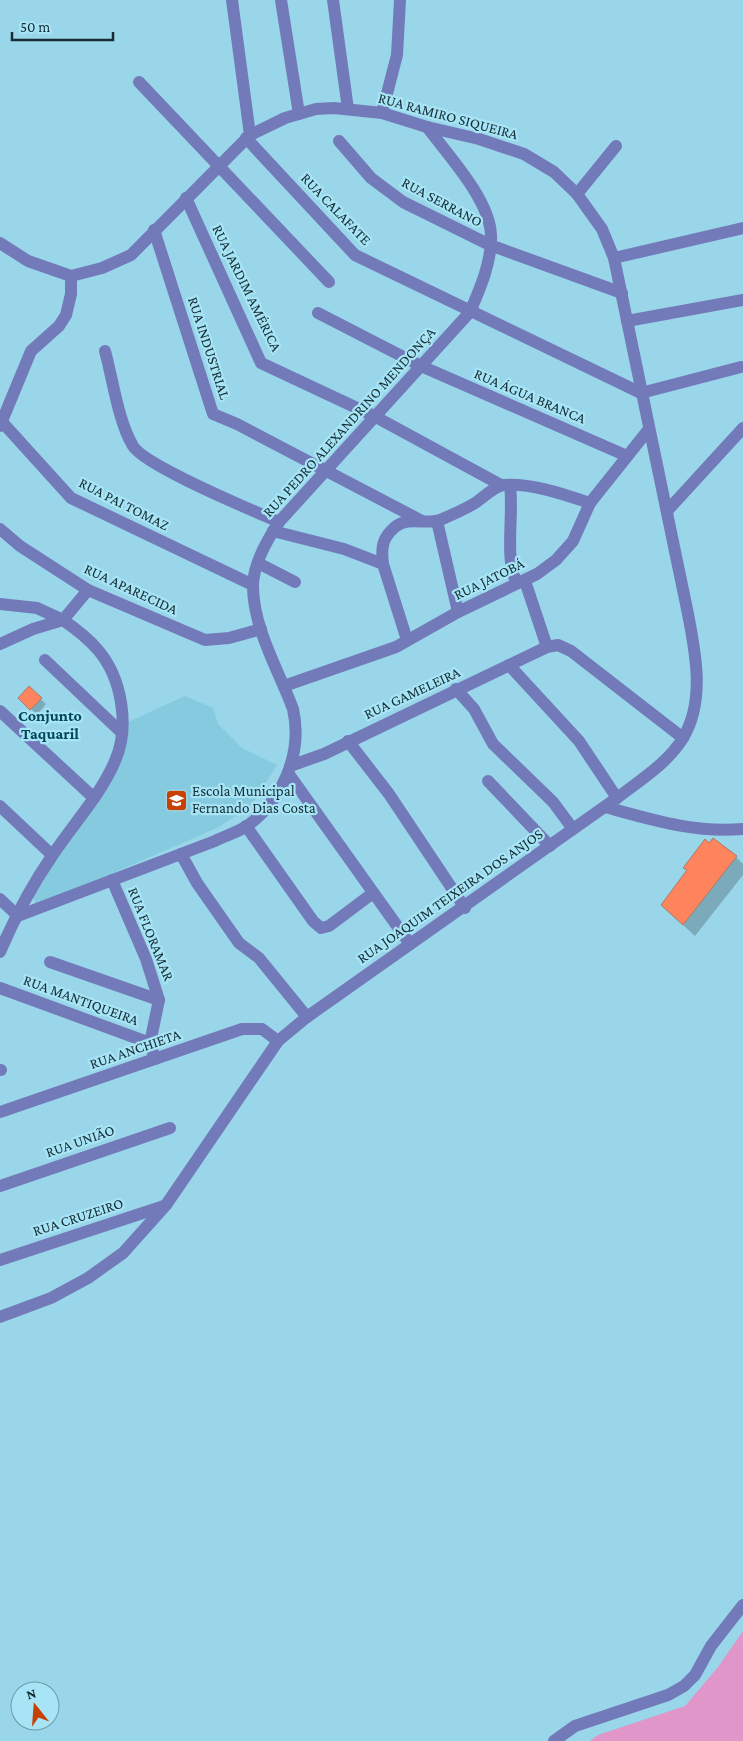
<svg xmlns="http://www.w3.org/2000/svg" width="743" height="1741" viewBox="0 0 743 1741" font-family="'Crimson Pro',serif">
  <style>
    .built { fill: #86cadf }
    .green { fill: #e096c9 }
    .shadow { fill: #0003 }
    .building { fill: #fd845c; stroke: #ab7a6a }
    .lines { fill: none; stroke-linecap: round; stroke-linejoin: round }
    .minor { stroke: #737aba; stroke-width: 12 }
    .labels { text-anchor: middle; stroke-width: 4.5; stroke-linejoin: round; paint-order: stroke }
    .street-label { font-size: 15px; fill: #152e35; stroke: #a7e4f6 }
    .poi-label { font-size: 15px; fill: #152e35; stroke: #a7e4f6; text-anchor: start }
    .neighbourhood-label { font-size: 16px; font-weight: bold; fill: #004757; stroke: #a7e4f6 }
  </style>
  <rect width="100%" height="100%" fill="#9ad6e9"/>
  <path class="built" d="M185,696L213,708L218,724L242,748L277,765L252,805L217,828L37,906L32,895L99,794L124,724Z"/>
  <path class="green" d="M743,1631V1741H590L598,1735L685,1706L718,1667Z"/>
  <g class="shadow">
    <path d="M29,688L46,704L37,715L20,698Z"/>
    <path d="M736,857L743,864V875L695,936L673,916Z"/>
  </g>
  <g class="building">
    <path d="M29,686L42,698L30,710L18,698Z"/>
    <path d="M713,838L737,856L683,925L661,905L687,870L683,868L705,839L709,843Z"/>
  </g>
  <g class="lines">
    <g class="minor">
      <path d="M232,0L250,135"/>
      <path d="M281,0L299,114"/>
      <path d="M333,0L348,109"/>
      <path d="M139,82L329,282"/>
      <path d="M382,113L397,55L400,0"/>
      <path d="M246,138L355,255L641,393L741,367"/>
      <path d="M339,141L371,178L403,202L490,245L622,293"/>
      <path d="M577,194L616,146"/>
      <path d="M186,198L261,363L374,416L501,485"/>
      <path d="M154,230L213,414L237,424L422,521"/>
      <path d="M0,243L28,261L71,276L102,268L131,255L250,135L285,118L316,109L334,108L382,113L427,127L479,139L524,154L554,172L577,194L602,229L614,258L687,609C695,650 706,700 683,738C668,763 639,781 617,798L307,1017L278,1041L166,1205L123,1253L88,1278L51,1298L0,1317"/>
      <path d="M614,258L743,228"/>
      <path d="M318,313L421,366L627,456"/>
      <path d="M627,321L743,300"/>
      <path d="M105,351C113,380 118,421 133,446C145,466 252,510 279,522"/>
      <path d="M3,423L71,498L253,585"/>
      <path d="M0,426L31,351L59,326L66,315L71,294V276"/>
      <path d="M510,485C514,514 504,560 517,583"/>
      <path d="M667,511L743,428"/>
      <path d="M437,521L458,612"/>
      <path d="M0,529L20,546L88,590L205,640L229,638L261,629"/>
      <path d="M273,531L344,549L383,564C381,548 382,538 395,527C408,516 425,525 440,520C451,515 464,510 475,503C483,498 494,486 504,485C532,483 563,494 590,503"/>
      <path d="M258,563L295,582"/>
      <path d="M383,564L407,640"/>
      <path d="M525,581L547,647"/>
      <path d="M0,604L37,608L63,620L88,590"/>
      <path d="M0,644L33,629L63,620C76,629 88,638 98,650C122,678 130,727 115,761C100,796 73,824 52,856C32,885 14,919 0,952"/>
      <path d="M45,660L122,733"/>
      <path d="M509,665L579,741L617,798"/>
      <path d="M284,686L396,647L458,612L537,574L556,560L565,550L573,541L590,503L649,429"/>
      <path d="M456,689L474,709L493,744L553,802L573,829"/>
      <path d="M0,711L94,798"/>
      <path d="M348,741L389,794L465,908"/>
      <path d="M290,766L324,754L547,647L558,645L571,651L683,738"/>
      <path d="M288,773L410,944"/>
      <path d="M488,781L550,846"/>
      <path d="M0,806L52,855"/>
      <path d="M605,807C653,820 693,833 743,829"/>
      <path d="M246,826L313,921L321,928L329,926L373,893"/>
      <path d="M181,854L197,883L239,943L259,958L307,1017"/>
      <path d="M112,880L146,959L159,1000L150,1043L155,1059"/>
      <path d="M0,899L18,916L215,841C225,836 238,832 247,826C283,800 303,753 293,709C279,671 253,628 253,586C253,564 267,540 279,522L470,312C480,289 492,261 491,235C490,200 448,155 427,127"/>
      <path d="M50,962L159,1000"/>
      <path d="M0,988L150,1043"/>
      <path d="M0,1070H1"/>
      <path d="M0,1112L242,1029H262L278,1041"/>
      <path d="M0,1186L170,1128"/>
      <path d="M0,1260L164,1206"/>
      <path d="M554,1741L575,1726L668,1695L684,1686L695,1675L711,1646L743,1605"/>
    </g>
  </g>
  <defs>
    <symbol id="school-square" viewBox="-11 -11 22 22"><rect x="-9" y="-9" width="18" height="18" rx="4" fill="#c74103" stroke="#a7e4f6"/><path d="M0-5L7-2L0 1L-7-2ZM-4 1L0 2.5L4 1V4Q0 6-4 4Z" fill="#fff"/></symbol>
  </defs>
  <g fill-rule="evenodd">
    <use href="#school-square" x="164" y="788" width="25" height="25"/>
  </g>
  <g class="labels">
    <g class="street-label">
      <text transform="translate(448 116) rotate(15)" y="5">RUA RAMIRO SIQUEIRA</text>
      <text transform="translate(442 202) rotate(28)" y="5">RUA SERRANO</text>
      <text transform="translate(336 209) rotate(46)" y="5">RUA CALAFATE</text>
      <text transform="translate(247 288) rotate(64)" y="5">RUA JARDIM AMÉRICA</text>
      <text transform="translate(209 348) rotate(72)" y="5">RUA INDUSTRIAL</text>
      <text transform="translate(530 396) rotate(23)" y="5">RUA ÁGUA BRANCA</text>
      <text transform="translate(349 422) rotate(-48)" y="5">RUA PEDRO ALEXANDRINO MENDONÇA</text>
      <text transform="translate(124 504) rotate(27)" y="5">RUA PAI TOMAZ</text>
      <text transform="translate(489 579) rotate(-26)" y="5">RUA JATOBÁ</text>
      <text transform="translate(131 589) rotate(25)" y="5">RUA APARECIDA</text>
      <text transform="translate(412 693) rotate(-25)" y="5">RUA GAMELEIRA</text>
      <text transform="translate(450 896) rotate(-35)" y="5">RUA JOAQUIM TEIXEIRA DOS ANJOS</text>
      <text transform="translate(151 934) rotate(68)" y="5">RUA FLORAMAR</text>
      <text transform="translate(81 1000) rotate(20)" y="5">RUA MANTIQUEIRA</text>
      <text transform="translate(135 1049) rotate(-19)" y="5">RUA ANCHIETA</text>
      <text transform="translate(80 1141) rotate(-19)" y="5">RUA UNIÃO</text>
      <text transform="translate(78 1217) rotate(-18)" y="5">RUA CRUZEIRO</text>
    </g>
    <g class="poi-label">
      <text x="192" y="796">Escola Municipal<tspan x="192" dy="17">Fernando Dias Costa</tspan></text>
    </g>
    <g class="neighbourhood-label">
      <text x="50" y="721">Conjunto<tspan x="50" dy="18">Taquaril</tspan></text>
    </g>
  </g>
  <g transform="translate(35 1706) rotate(343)"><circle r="24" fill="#a7e4f6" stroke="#6d9ba9"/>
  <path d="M0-4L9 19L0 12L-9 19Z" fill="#c74103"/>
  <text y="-8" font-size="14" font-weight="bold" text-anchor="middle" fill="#152e35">N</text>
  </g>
  <path d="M12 32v8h101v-8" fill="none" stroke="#152e35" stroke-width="2.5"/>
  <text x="20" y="32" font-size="15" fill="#152e35" stroke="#a7e4f6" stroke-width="4" paint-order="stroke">50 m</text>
</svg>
